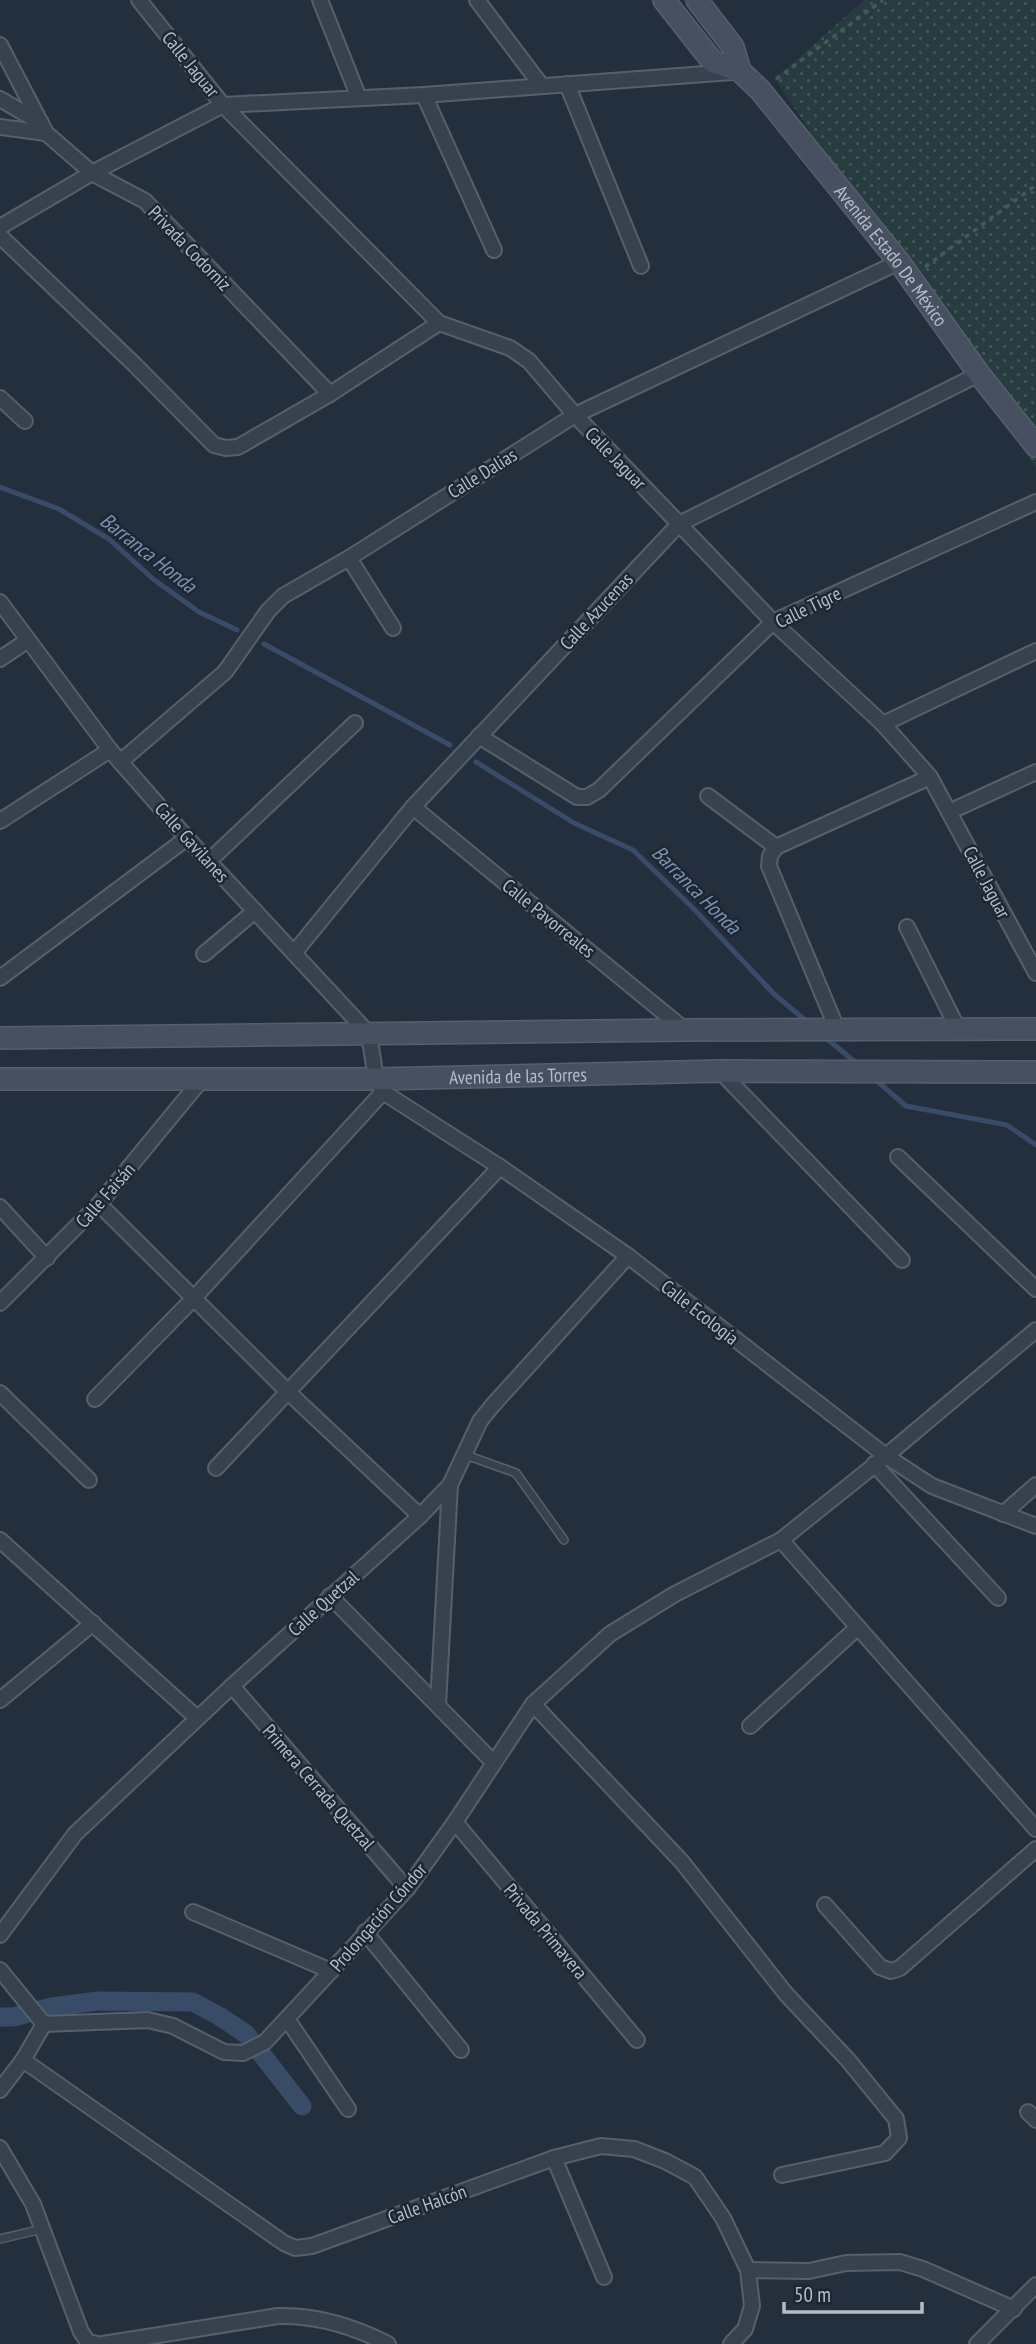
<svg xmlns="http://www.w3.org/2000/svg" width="1036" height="2344" viewBox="0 0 1036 2344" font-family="'PT Sans Narrow',sans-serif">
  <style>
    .grass { fill: url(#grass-dots) }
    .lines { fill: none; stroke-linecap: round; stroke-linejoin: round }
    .stream { stroke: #394c67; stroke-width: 5 }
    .canal { stroke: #394c67; stroke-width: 19 }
    .lane-casing { stroke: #565f6c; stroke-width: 10 }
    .street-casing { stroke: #565f6c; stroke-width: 18 }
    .secondary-casing { stroke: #565f6c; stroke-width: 24 }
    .path { stroke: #44595c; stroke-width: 3.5; stroke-dasharray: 5 5; stroke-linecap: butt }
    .lane { stroke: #38414e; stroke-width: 7 }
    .street { stroke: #38414e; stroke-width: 14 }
    .secondary { stroke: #465061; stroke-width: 21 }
    .labels { text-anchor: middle; stroke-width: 5; stroke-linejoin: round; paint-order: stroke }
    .street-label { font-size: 19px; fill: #b4bcc9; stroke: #1d2633 }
    .water-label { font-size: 21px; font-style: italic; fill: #7c92b1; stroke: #1d2633 }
  </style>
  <defs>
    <pattern id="grass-dots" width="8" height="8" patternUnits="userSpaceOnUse" patternTransform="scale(1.75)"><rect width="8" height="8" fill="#263c3f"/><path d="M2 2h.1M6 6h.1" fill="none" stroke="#435659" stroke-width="1.8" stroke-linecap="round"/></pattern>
  </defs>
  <rect width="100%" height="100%" fill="#242f3e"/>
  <path class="grass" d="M864,0H1036V468L775,79Z"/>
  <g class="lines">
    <g class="stream">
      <path d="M0,487L59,509L109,539L153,579L199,612L237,630"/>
      <path d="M264,644L450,745"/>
      <path d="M476,762L574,823L633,850L694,909L774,994L805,1020"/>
      <path d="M826,1038L855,1062"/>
      <path d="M877,1081L906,1106L1007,1125L1036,1145"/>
    </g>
    <path class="canal" d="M0,2017H13L52,2007L98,2001L193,2002L219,2016L246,2034L302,2106"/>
    <defs>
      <g id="lane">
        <path d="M463,1454L516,1473L564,1540"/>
        <path d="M0,2239L42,2229"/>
      </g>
      <g id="street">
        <path d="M139,0L223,105L439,323L510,348L529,361L575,415L773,622L883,724L930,777L1036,973"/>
        <path d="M320,0L359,98"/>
        <path d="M477,0L541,85"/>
        <path d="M0,45L46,133L92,173L145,201L330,394"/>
        <path d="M567,84L641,266"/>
        <path d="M424,95L494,250"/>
        <path d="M0,99L41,123"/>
        <path d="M0,127L46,133"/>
        <path d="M0,227L92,173L223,105L424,95L732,72"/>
        <path d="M0,236L134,364L214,445L226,448L238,447L330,394L439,323"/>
        <path d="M0,398L25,421"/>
        <path d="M349,558L393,628"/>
        <path d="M0,602L110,750L187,838L369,1034L376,1079L383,1092L500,1167L628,1256L886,1456L932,1486L1036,1526"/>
        <path d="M0,659L28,640"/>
        <path d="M883,724L1036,651"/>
        <path d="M479,736L577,797H587L599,790L773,622L1036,502"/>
        <path d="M120,762L225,672L268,611L283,596L349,558L575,415L899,262"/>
        <path d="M708,796L776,847"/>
        <path d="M413,807L685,1030"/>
        <path d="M949,812L1036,772"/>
        <path d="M0,821L110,750"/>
        <path d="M209,861L355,723"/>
        <path d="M907,927L958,1029"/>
        <path d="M294,953L413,807L679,524L979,374"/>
        <path d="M204,954L255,911"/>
        <path d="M0,978L187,838"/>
        <path d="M837,1029L769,866L770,856L776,847L930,777"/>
        <path d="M720,1071L902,1260"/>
        <path d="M898,1157L1036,1289"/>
        <path d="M99,1204L287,1391L420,1516"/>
        <path d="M0,1207L47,1258"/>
        <path d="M0,1303L99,1204L202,1079"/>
        <path d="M0,1393L89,1480"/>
        <path d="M95,1399L193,1299L383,1092"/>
        <path d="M874,1464L998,1598"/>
        <path d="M216,1468L500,1167"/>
        <path d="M1003,1514L1036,1485"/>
        <path d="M0,1540L197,1718"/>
        <path d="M781,1540L1036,1829"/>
        <path d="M330,1596L494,1763"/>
        <path d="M232,1686L407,1889"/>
        <path d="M0,1700L93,1623"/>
        <path d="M533,1704L682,1862L786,1994L848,2060L896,2119L899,2138L885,2153L782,2175"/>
        <path d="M438,1705L450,1485"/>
        <path d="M750,1726L858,1627"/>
        <path d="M455,1822L637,2040"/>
        <path d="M825,1905L880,1967L891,1971L900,1968L1036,1849"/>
        <path d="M193,1912L331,1971"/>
        <path d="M365,1932L461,2050"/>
        <path d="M0,1935L75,1834L232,1686L420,1516L450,1485L480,1421L492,1406L628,1256"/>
        <path d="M0,1970L44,2024"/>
        <path d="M287,2019L348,2109"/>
        <path d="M44,2024L148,2020L173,2026L224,2052L243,2053L265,2042L407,1889L455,1822L533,1704L610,1634L675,1594L781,1540L886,1456L1036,1330"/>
        <path d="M23,2060L284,2243L295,2248L312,2246L554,2158L601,2146L634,2149L665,2161L695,2177L723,2218L748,2270L752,2306L745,2329L731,2344"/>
        <path d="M0,2090L23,2060L44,2024"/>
        <path d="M1028,2112L1036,2120"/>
        <path d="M0,2148L33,2204L81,2332L88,2342L98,2344"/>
        <path d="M554,2158L604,2277"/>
        <path d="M748,2270L809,2271L846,2263L900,2262L923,2269L1014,2309"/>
        <path d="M103,2344L278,2316C317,2315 353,2326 388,2344"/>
        <path d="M977,2344L1036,2285"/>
      </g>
      <g id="secondary">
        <path id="s1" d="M664,0L712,61L740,71L760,90L899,262L979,374L1036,446"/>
        <path d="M697,0L733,47L740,71"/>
        <path d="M0,1038L685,1030L1036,1029"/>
        <path id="s2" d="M0,1079H376L720,1071L1036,1072"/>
      </g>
    </defs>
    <use href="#lane" class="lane-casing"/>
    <use href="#street" class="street-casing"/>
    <use href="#secondary" class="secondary-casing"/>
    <g class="path">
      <path d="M776,79L883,0"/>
      <path d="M925,267L1036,185"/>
    </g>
    <use href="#lane" class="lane"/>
    <use href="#street" class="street"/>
    <use href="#secondary" class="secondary"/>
  </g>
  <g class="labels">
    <g class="street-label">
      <text transform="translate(191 64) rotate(51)" y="7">Calle Jaguar</text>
      <text transform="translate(190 248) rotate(46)" y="7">Privada Codorniz</text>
      <text dy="7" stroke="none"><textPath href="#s1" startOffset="346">Avenida Estado De México</textPath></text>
      <text transform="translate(616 458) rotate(46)" y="7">Calle Jaguar</text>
      <text transform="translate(482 473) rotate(-32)" y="7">Calle Dalias</text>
      <text transform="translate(808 607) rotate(-26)" y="7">Calle Tigre</text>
      <text transform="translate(596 611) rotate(-47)" y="7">Calle Azucenas</text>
      <text transform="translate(192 842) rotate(48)" y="7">Calle Gavilanes</text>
      <text transform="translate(987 882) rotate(62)" y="7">Calle Jaguar</text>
      <text transform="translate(549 918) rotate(39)" y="7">Calle Pavorreales</text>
      <text dy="7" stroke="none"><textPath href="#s2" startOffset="518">Avenida de las Torres</textPath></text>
      <text transform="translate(105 1195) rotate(-49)" y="7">Calle Faisán</text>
      <text transform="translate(700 1312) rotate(38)" y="7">Calle Ecología</text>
      <text transform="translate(323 1603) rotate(-42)" y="7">Calle Quetzal</text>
      <text transform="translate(319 1787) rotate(49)" y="7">Primera Cerrada Quetzal</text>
      <text transform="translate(378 1917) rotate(-49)" y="7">Prolongación Cóndor</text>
      <text transform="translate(546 1931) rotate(50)" y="7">Privada Primavera</text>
      <text transform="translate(427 2204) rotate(-20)" y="7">Calle Halcón</text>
    </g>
    <g class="water-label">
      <text transform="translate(148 553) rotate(38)" y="7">Barranca Honda</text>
      <text transform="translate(696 890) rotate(45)" y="7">Barranca Honda</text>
    </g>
  </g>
  <path d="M784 2302v10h138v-10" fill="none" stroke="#b4bcc9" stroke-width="3.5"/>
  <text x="794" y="2302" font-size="21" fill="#b4bcc9" stroke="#1d2633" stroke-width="5" paint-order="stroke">50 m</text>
</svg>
